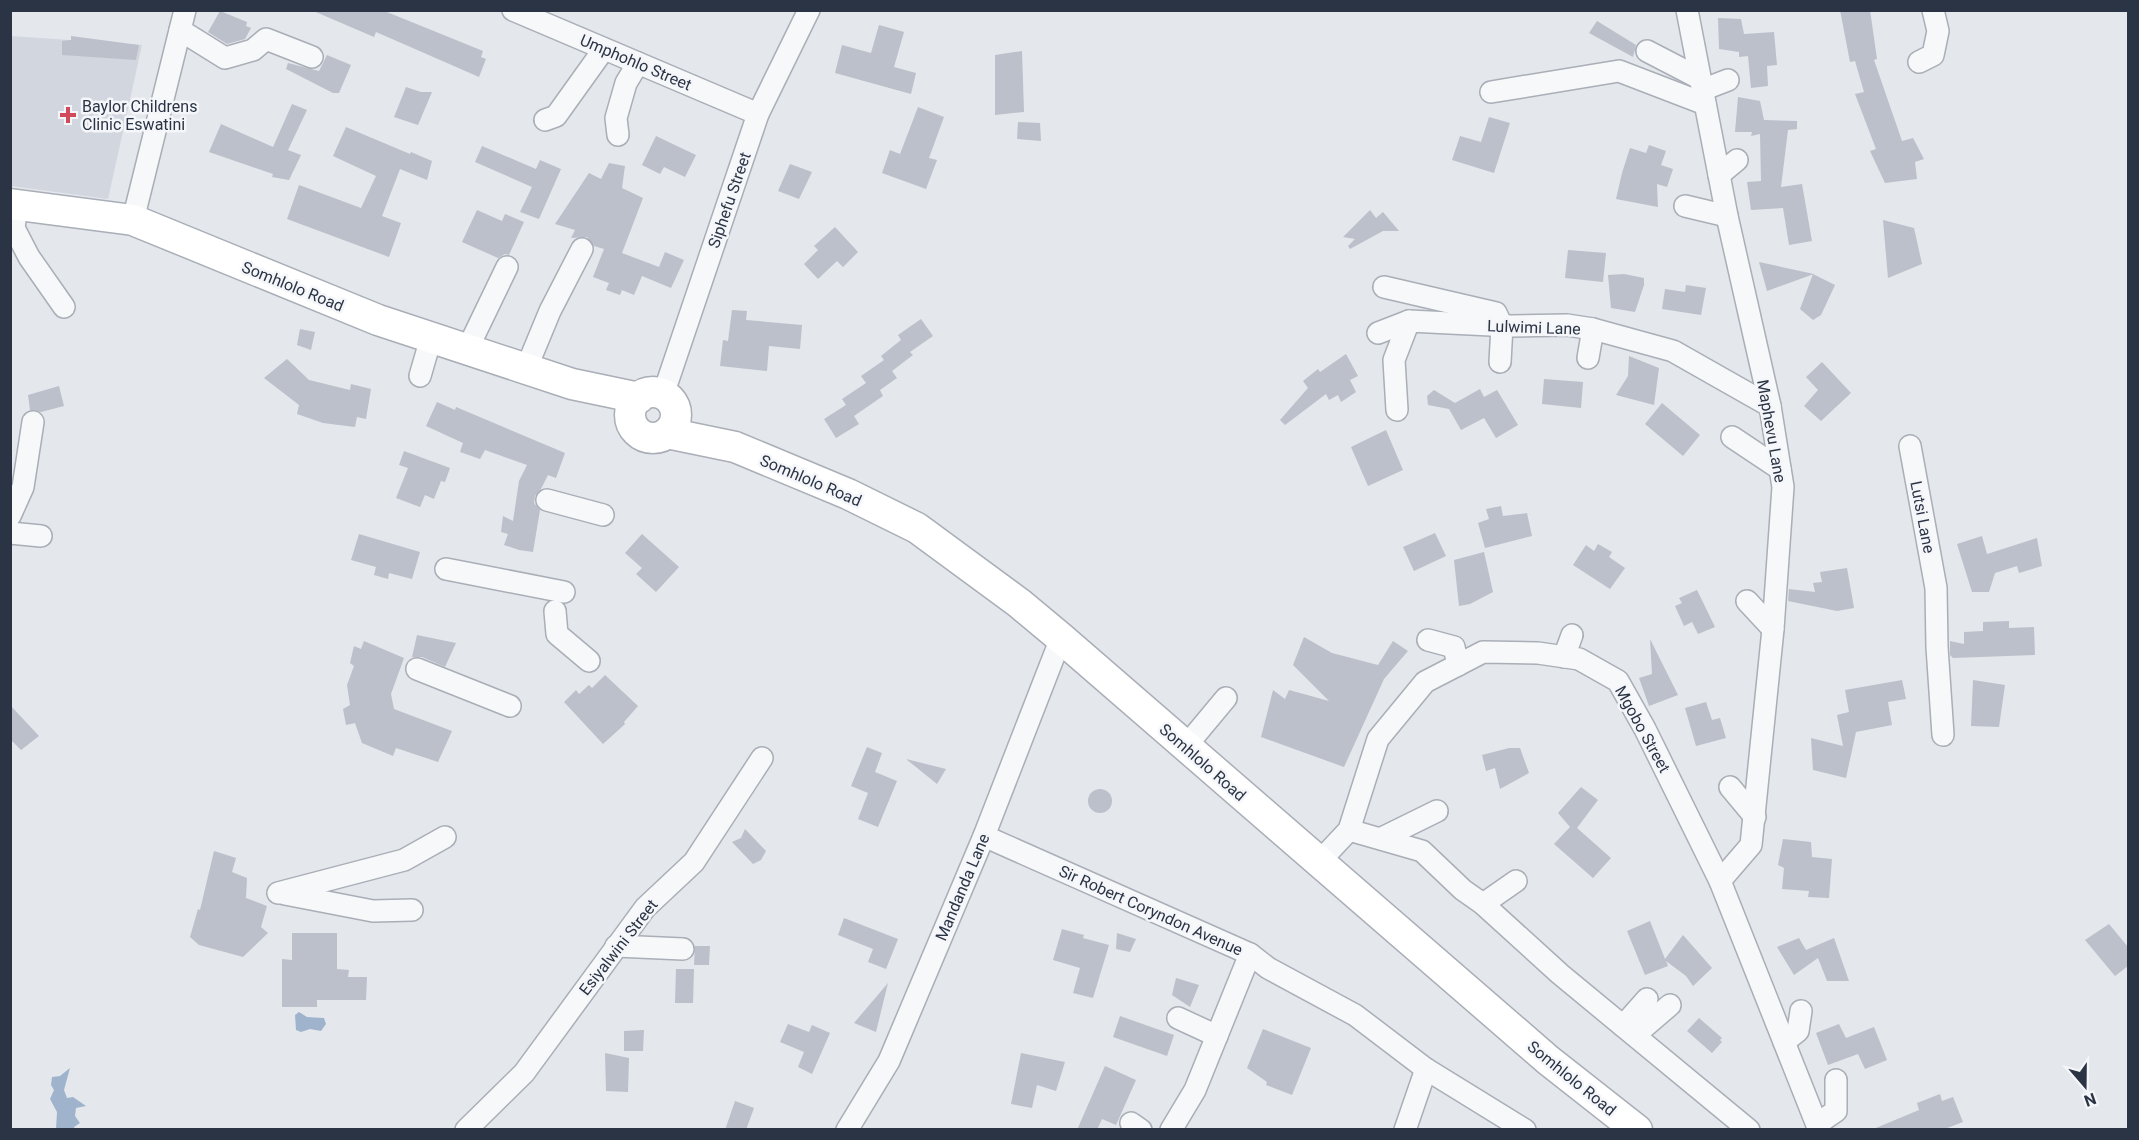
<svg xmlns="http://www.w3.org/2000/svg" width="2139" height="1140" viewBox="0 0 2139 1140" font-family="Roboto,sans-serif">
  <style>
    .built { fill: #d2d6de }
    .water { fill: #9fb4cc }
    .building { fill: #bbc0ca }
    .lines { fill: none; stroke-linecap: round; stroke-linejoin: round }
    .minor-casing { stroke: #a9aeb7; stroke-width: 24 }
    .secondary-casing { stroke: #a9aeb7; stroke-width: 33 }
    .minor { stroke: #f7f8fa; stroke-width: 21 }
    .secondary { stroke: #fff; stroke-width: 30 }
    .poi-dot { fill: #d1495b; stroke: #f4f6f9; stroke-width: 2 }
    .labels { text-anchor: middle; stroke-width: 5; stroke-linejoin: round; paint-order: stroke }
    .street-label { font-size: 16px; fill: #2b3445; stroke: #f4f6f9 }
    .poi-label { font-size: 16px; fill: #2b3445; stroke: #f4f6f9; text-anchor: start }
  </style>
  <rect width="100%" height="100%" fill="#e4e7ec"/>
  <path class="built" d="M11,36L142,45L108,199L11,186Z"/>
  <g class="water">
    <path d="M299,1012L307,1017L324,1018L326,1024L321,1031L310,1029L301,1032L296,1030L295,1015Z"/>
    <path d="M70,1068L64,1090L67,1098L73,1097L86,1106L76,1108L75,1116L80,1123L74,1127L75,1129H56L57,1112L50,1099L54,1090L51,1085L52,1077L60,1076Z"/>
  </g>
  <g class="building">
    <path d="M311,10H382L483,51L481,57L486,59L479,77L376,32L374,37Z"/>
    <path d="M1840,10H1870L1877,59L1874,60L1902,141L1913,138L1924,159L1915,162L1917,179L1885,183L1870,151L1876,149L1855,94L1864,92L1855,61L1850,62Z"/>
    <path d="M220,11L247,22L246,26L251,28L245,39L227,44L208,32Z"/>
    <path d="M1718,18L1741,19L1744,34L1774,32L1777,65L1767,66L1768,86L1751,88L1748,56L1739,57V52L1719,49Z"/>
    <path d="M1597,21L1636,45L1633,57L1589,33Z"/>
    <path d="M879,25L904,32L894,67L916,73L911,94L835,73L842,45L871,53Z"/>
    <path d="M71,36L139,45L136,60L62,55V41L71,40Z"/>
    <path d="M1022,51L1024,112L995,115V55Z"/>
    <path d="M327,55L351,65L339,93H333L286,69L288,63L319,71Z"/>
    <path d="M406,87L421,92H432L418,125L394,117Z"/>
    <path d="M1738,97L1760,101L1764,120L1797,121V129L1788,130L1781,187L1802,184L1812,241L1789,245L1783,208L1751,210L1747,182L1761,181L1760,134L1751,136L1752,132H1735Z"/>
    <path d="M292,104L307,110L288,150L301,155L289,180L272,177L273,174L209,152L221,124L273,147Z"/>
    <path d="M918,107L944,117L929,158L937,160L926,189L882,173L890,150L900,154Z"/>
    <path d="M1489,117L1510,123L1494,173L1452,160L1460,136L1481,142Z"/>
    <path d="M1018,122L1040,123L1041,141L1017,139Z"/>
    <path d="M346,127L410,154L411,152L432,161L427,180L400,169L382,216L401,223L389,257L287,219L299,185L361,208L376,176L333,156Z"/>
    <path d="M656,136L696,155L685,177L664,167L660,174L642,165Z"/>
    <path d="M1649,145L1666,151L1661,165L1673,169L1667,187L1657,184L1658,207L1616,199L1622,173L1630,148L1646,153Z"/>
    <path d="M482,146L536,169L540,160L561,169L539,219L520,212L532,187L475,162Z"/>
    <path d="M609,163L625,166L622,188L643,198L622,253L659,267L665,252L684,260L671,288L642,276L634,295L622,290L620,295L606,290L609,283L593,277L604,249L594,246L587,237L571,238L575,230L555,224L589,173L601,179Z"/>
    <path d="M790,164L812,172L799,199L778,191Z"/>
    <path d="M477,210L502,221L505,214L524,222L509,255L505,254L498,258L462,242Z"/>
    <path d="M1370,210L1376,218L1383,212L1399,231H1383L1350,249L1348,246L1355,239L1343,237Z"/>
    <path d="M1883,220L1914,228L1922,264L1888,278Z"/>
    <path d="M835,227L858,252L843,267L837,261L818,279L804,264L818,250L814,246Z"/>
    <path d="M1568,250L1606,253L1603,282L1565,278Z"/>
    <path d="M1759,262L1814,274L1767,291Z"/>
    <path d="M1624,274L1644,278V285L1635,312L1611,308L1608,275Z"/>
    <path d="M1813,274L1835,285L1821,315L1813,320L1800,309Z"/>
    <path d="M1686,285L1706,288L1701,315L1662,309L1665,289L1685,292Z"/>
    <path d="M732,310L747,311L746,320L802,325L800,349L769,346L767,371L720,366L723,340L728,341Z"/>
    <path d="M921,319L933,336L910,352L913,355L892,371L897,378L880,390L883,396L854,416L859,424L836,438L824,419L846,405L842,399L866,383L861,376L884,360L881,356L901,340L898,335Z"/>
    <path d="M300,329L315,332L311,350L297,345Z"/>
    <path d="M1346,354L1358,376L1350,380L1356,392L1341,402L1338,395L1329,400L1326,394L1285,425L1280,420L1308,388L1303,381L1318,369L1320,372Z"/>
    <path d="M1629,356L1659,368L1654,405L1616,395L1628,376Z"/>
    <path d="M287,359L309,380L350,390L351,384L371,389L366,419L357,417L355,427L323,423L297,414L299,405L264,378Z"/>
    <path d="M1822,362L1851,393L1821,421L1804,406L1818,390L1806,377Z"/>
    <path d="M1544,379L1583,382L1581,408L1542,404Z"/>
    <path d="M59,386L64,406L41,412L30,410L28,395Z"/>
    <path d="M1480,389L1484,397L1497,390L1518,425L1496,438L1484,418L1461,430L1449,409L1428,405L1427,396L1434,390L1455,403Z"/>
    <path d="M437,402L455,410L456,407L565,453L556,478L548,475L541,489L535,496L534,503L540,510L533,552L519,550L504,545L508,534L501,532L503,516L513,521L519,481L527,465L485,450L480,459L460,452L463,443L426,426Z"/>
    <path d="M1662,403L1700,435L1683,456L1645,424Z"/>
    <path d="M1386,430L1403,470L1368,486L1351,447Z"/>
    <path d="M404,451L450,468L445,482L441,481L434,499L425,495L420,507L396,498L408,468L399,465Z"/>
    <path d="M1501,506L1503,516L1527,513L1532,536L1485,548L1478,523L1489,519L1486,509Z"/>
    <path d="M1435,533L1446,556L1414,571L1403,547Z"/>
    <path d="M359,534L420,552L412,579L389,573L388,579L374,575L376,567L351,560Z"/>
    <path d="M642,534L679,567L656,592L636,574L642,568L625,553Z"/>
    <path d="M1982,536L1987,554L2037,538L2042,566L2019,573L2017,566L1995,573L1989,592H1972L1957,544Z"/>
    <path d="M1598,544L1612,552L1609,557L1625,568L1610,589L1573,565L1586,545L1594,551Z"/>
    <path d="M1484,552L1493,592L1470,604L1459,606L1454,560Z"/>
    <path d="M1847,568L1854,608L1837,611L1788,601L1789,589L1815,592L1813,583L1822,582L1820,572Z"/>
    <path d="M1697,590L1715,627L1698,634L1692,622L1684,626L1675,606L1682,603L1679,598Z"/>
    <path d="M2009,621V628L2034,627L2035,655L1953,658L1950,655V641L1964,644V632L1983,631V622Z"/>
    <path d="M417,635L456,643L445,667L422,657H412Z"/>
    <path d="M1304,637L1332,653L1378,665L1393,641L1408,651L1384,679L1344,767L1261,737L1273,690L1285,699L1289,690L1329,701L1293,665Z"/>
    <path d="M1650,639L1678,695L1649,706L1639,678L1652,674Z"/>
    <path d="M364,641L404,658L391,694L394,709L452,731L438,762L396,748L393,756L362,743L355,723L346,725L343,709L350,705L347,685L354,666L350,663L354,646L361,649Z"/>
    <path d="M605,675L638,706L624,722L625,724L603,744L564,702L576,690L579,694L589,685L592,688Z"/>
    <path d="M1902,680L1906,699L1888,702L1892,725L1856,732L1846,778L1813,770L1811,738L1843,746L1837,715L1849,712L1845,690Z"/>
    <path d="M1973,680L2005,685L1999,727L1971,726Z"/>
    <path d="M1706,702L1712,720L1720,718L1726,738L1696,746L1685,708Z"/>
    <path d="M10,705L39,736L21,750L10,739Z"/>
    <path d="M867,747L882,753L875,772L897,781L878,827L858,819L868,793L851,786Z"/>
    <path d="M1509,748H1520L1529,773L1500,789L1495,768L1486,771L1482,755Z"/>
    <path d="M906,759L946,769L937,784Z"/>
    <path d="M1581,787L1598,800L1577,828L1611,858L1593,878L1554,844L1570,827L1558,813Z"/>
    <circle cx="1100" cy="801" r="12"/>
    <path d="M745,829L766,851L761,860L753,864L732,842L741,838Z"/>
    <path d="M1783,839L1811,842L1812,857L1832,859L1829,898L1808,897L1809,891L1782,889L1784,868L1778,865Z"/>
    <path d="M214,851L236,858L232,872L247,878L246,898L267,906L261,927L268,933L243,957L199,945L190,937L198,909L200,910Z"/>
    <path d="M844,918L898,939L886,969L868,962L873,949L838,935Z"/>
    <path d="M1650,921L1665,959L1683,935L1712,968L1693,986L1686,976L1666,961L1668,966L1645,975L1627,931Z"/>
    <path d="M2109,924L2128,947V966L2115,976L2085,940Z"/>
    <path d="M1062,929L1084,935L1083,938L1109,945L1093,998L1073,993L1080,968L1053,960Z"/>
    <path d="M292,933H337V969L349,970L348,977H367L366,1000H317V1007H282V959L292,960Z"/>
    <path d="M1117,933L1136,939L1130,952L1116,949Z"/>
    <path d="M1799,938L1806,950L1834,938L1849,981H1827L1818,958L1794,975L1777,947Z"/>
    <path d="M695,946H710L709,965H694Z"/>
    <path d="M676,969H694L693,1003H675Z"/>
    <path d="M1176,978L1199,985L1190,1007L1172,995Z"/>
    <path d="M888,983L876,1032L854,1023Z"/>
    <path d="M1120,1016L1174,1035L1167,1056L1113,1037Z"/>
    <path d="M1699,1018L1722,1038L1720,1040L1722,1042L1712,1053L1687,1031Z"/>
    <path d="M788,1024L809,1032L812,1025L830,1033L812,1074L798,1067L804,1052L780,1042Z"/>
    <path d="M1839,1024L1846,1038L1874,1027L1887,1060L1865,1069L1858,1054L1828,1065L1816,1033Z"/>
    <path d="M1263,1029L1311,1048L1292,1095L1266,1085L1267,1082L1247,1068Z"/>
    <path d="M644,1030L643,1051H624V1031Z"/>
    <path d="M605,1053L629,1058L628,1092L606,1091Z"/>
    <path d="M1021,1053L1065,1062L1056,1091L1037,1085L1032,1108L1011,1104Z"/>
    <path d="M1105,1066L1136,1080L1116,1125L1102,1119L1097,1130H1077Z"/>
    <path d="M1940,1094L1942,1101L1953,1097L1963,1122L1942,1130H1871L1919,1110L1917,1103Z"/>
    <path d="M735,1101L754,1108L746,1130H725Z"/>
  </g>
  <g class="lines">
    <defs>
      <g id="minor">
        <path d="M513,10L758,114"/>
        <path d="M1687,10L1727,216L1770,406L1783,487L1773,629L1751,845L1720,881"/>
        <path d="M180,30L225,58L253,50L266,39L312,57"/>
        <path d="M1647,51L1699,78"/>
        <path d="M1919,62L1933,55L1938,31L1933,10"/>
        <path d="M1702,90L1728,80"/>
        <path d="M1491,92L1619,71L1705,104"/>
        <path d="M545,120L556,116L604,49"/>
        <path d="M618,135L616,118L626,83L638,63"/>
        <path d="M1719,175L1737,160"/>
        <path d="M17,205L14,228L29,257L64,307"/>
        <path d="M1685,206L1727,216"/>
        <path d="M133,220L185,10"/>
        <path d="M1384,287L1496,313L1502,326L1500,362"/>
        <path d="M1378,333L1409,321"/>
        <path d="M467,350L507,267"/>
        <path d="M1588,358L1593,329"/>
        <path d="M526,369L550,311L582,249"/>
        <path d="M420,376L431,338"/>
        <path d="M663,395L758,114L809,10"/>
        <path d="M1397,410L1394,360L1409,321L1511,326L1567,325L1593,329L1673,351L1770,406"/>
        <path d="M1732,437L1780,469"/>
        <path d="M1910,446L1936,588L1937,647L1943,735"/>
        <path d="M547,500L603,515"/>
        <path d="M10,516L23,487L33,422"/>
        <path d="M10,533L41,536"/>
        <path d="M446,569L564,592"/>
        <path d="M1747,601L1773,629"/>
        <path d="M555,611L557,634L589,661"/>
        <path d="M1428,640L1454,647L1458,665"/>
        <path d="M1564,657L1572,635"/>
        <path d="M417,669L510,706"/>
        <path d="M1186,746L1226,698"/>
        <path d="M1730,787L1755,817"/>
        <path d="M1349,830L1422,851L1463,890L1483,904L1560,974L1749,1130"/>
        <path d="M984,836L1250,954L1268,968L1355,1015L1426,1069L1525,1130"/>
        <path d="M1382,838L1437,811"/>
        <path d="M1319,862L1349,830L1378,739L1425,682L1483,652L1538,653L1579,659L1618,681L1645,729L1720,881L1819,1130"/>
        <path d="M278,893L404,860L445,837"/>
        <path d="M285,894L373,911L412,910"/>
        <path d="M1483,904L1516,881"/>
        <path d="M616,946L683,949"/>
        <path d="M1178,1018L1217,1036"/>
        <path d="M1623,1026L1647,999"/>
        <path d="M1635,1035L1670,1005"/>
        <path d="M1784,1042L1798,1031L1801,1011"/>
        <path d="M1131,1123L1141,1130"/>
        <path d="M1817,1124L1836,1111V1080"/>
        <path d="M466,1130L524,1073L645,908L694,862L762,758"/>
        <path d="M847,1130L889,1061L984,836L1061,638"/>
        <path d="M1171,1130L1195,1090L1250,954"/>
        <path d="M1405,1130L1426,1069"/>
      </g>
      <g id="secondary">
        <path d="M10,204L133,220L378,320L572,384L639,398"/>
        <circle cx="653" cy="415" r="23"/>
        <path d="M667,433L735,447L848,494L917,528L1019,603L1061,638L1548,1060L1637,1130"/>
      </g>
    </defs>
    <use href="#minor" class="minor-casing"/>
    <use href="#secondary" class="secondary-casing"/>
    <use href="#minor" class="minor"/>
    <use href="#secondary" class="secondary"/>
  </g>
  <path class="poi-dot" d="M65 106h6v6h6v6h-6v6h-6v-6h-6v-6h6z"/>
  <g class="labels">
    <g class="street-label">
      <text transform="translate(636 62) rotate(23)" y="6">Umphohlo Street</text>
      <text transform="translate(729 200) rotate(-71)" y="6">Siphefu Street</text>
      <text transform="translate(293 286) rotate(22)" y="6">Somhlolo Road</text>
      <text transform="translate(1534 327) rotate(2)" y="6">Lulwimi Lane</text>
      <text transform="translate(1772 431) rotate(80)" y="6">Maphevu Lane</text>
      <text transform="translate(811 480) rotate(23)" y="6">Somhlolo Road</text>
      <text transform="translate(1923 517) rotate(79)" y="6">Lutsi Lane</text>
      <text transform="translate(1643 729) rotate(61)" y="6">Mgobo Street</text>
      <text transform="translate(1203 762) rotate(41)" y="6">Somhlolo Road</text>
      <text transform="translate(962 887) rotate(-67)" y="6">Mandanda Lane</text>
      <text transform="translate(1151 910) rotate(24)" y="6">Sir Robert Coryndon Avenue</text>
      <text transform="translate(618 947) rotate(-52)" y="6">Esiyalwini Street</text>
      <text transform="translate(1572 1078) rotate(39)" y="6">Somhlolo Road</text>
    </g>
    <g class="poi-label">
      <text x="82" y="112">Baylor Childrens<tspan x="82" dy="18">Clinic Eswatini</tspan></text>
    </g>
  </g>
  <rect width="2139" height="1140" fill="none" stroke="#2b3445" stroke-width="24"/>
  <g transform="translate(2085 1086) rotate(160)" stroke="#f4f6f9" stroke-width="4.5" paint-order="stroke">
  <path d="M0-4.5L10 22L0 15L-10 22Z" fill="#2b3445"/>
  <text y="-9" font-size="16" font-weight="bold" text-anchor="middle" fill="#2b3445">N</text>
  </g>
</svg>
